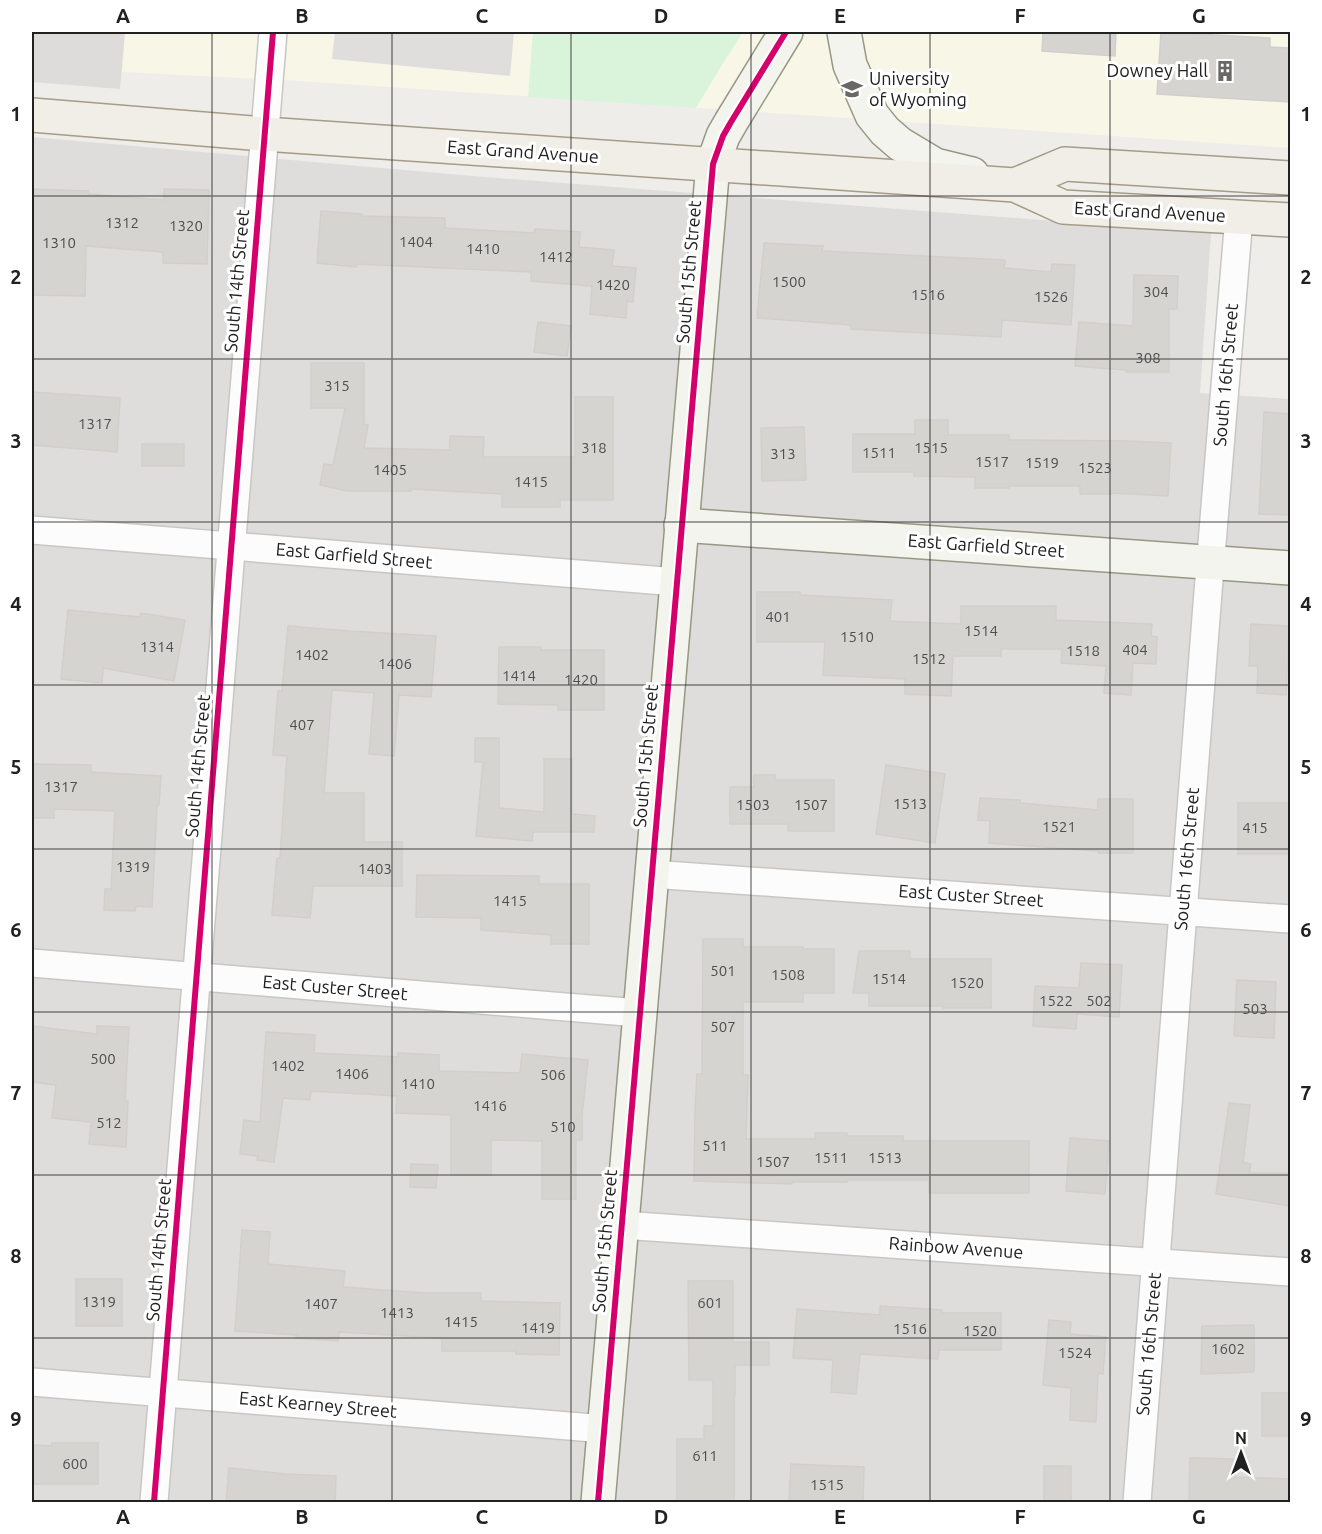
<svg xmlns="http://www.w3.org/2000/svg" width="1322" height="1534" viewBox="0 0 1322 1534" font-family="Ubuntu,sans-serif">
  <style>
    .residential { fill: #dedddb }
    .education { fill: #f7f6e7 }
    .religious { fill: #dddcdb }
    .park { fill: #daf3db }
    .parking { fill: #dfdedd }
    .building { fill: #d6d4d1; stroke: #d2cfcb; stroke-width: 1.5 }
    .lines { fill: none; stroke-linecap: round; stroke-linejoin: round }
    .street-casing { stroke: #c8c7c6; stroke-width: 30 }
    .secondary-casing { stroke: #969882; stroke-width: 36 }
    .primary-casing { stroke: #a59c87; stroke-width: 36 }
    .street { stroke: #fdfcfc; stroke-width: 27 }
    .secondary { stroke: #f3f4ed; stroke-width: 33 }
    .primary { stroke: #f1ede7; stroke-width: 33 }
    .cycleway-casing { stroke: #fff; stroke-width: 10 }
    .cycleway { stroke: #d6006c; stroke-width: 6 }
    .grid { fill: none; stroke: #212121; stroke-width: 1.5; stroke-opacity: 0.55 }
    .labels { text-anchor: middle; stroke-width: 6; stroke-linejoin: round; paint-order: stroke }
    .number-label { font-size: 15px; fill: #4e4e4d }
    .poi-label { font-size: 18px; fill: #212121; stroke: #fff; text-anchor: end }
    .street-label { font-size: 18px; fill: #212121; stroke: #fff }
    .neatline { fill: none; stroke: #212121; stroke-width: 2 }
    .grid-label { font-size: 20px; text-anchor: middle; font-weight: bold; fill: #212121 }
  </style>
  <rect width="100%" height="100%" fill="#efedea"/>
  <path class="residential" d="M32,137L484,177L1211,233L1200,393L1290,399V1502H32Z"/>
  <path class="education" d="M125,32H1290V148L300,81L122,72Z"/>
  <path class="religious" d="M32,32H125L120,89L32,82Z"/>
  <path class="park" d="M533,32H743L720,68L696,108L528,97Z"/>
  <path class="parking" d="M335,32H514L510,76L332,59Z"/>
  <g class="building">
    <path d="M1043,32H1116L1115,56L1042,51Z"/>
    <path d="M1161,32L1270,38V47L1290,48V102L1157,94Z"/>
    <path d="M32,189L88,191V194L164,200V189L209,190L207,264L163,263V252L86,246L85,296L32,295Z"/>
    <path d="M321,211L362,214V216L445,218V228L534,233L535,229L580,232L579,247L614,250L612,266L636,268L633,302L627,301L626,318L590,314L592,286L531,281V272L357,264L356,267L317,263Z"/>
    <path d="M764,243L823,246L822,251L1005,260L1004,268L1051,272L1052,264L1075,265L1071,325L1002,320L1001,337L851,329V325L757,318Z"/>
    <path d="M1134,275L1178,276L1177,309H1169V372H1126V370L1075,366L1079,322L1133,326Z"/>
    <path d="M538,322L571,326L567,356L534,352Z"/>
    <path d="M311,363H364V424L368,425L364,448L450,450V436L484,437L483,457H575V397H613V500H560V507H502V494L411,489V491H347L320,485L324,464L333,465L345,408H311Z"/>
    <path d="M32,392L120,398L117,452L32,445Z"/>
    <path d="M1264,412L1290,414V515L1259,514Z"/>
    <path d="M915,420H948V435H1009V440L1130,441L1171,443L1168,496L1111,493V494H1080V486H1009V488H975V477L914,476V472H853V434H915Z"/>
    <path d="M804,427L806,480L762,481L761,428Z"/>
    <rect x="142" y="444" width="42" height="22"/>
    <path d="M757,592H800V595L892,600L890,621L961,624V606H1056V620L1152,624L1151,636L1157,637L1156,664L1133,663L1131,695L1104,693L1106,666L1061,663L1062,649H1001V656H953L951,696L905,694V679L823,675L825,642H757Z"/>
    <path d="M68,610L140,617L141,613L185,620L174,681L103,668L102,683L61,679Z"/>
    <path d="M1251,624L1289,626L1286,695L1257,693L1258,666H1249Z"/>
    <path d="M288,626L349,631L436,636L431,697L399,695L394,756L369,754L374,693L332,690L324,793H364V842H402V886H313L310,918L272,915L277,858H280L287,756L273,755L278,691H282Z"/>
    <path d="M499,647H541V650H604V710H558V705L498,704Z"/>
    <path d="M475,738H499V808L544,812V759H572V814L595,816L594,832H533L532,841L476,836L483,762H475Z"/>
    <path d="M32,764L91,765V772L161,776L159,805H157L152,907L136,906L135,911L104,910L105,889H111L115,811L54,809V818H32Z"/>
    <path d="M886,765L945,774L935,843L876,834Z"/>
    <path d="M754,775H775V780H834V831H788V824H730V787H754Z"/>
    <path d="M980,798L1020,800V803L1098,810V799H1133V853H1098V851L989,843L990,821L978,820Z"/>
    <rect x="1238" y="803" width="52" height="51"/>
    <path d="M417,875L539,876V884H589V944H551V935L481,930V918L416,917Z"/>
    <path d="M703,939H743V947H803V949H834V993H803V1002H743V1075H748L746,1139H815V1133H847V1136H903V1141H1029V1193H929V1180H847V1182H792V1184L694,1181L695,1111L697,1074H702Z"/>
    <path d="M859,951H910V959H991V1008H943V1006H869V993H853Z"/>
    <path d="M1081,963L1122,965L1119,1017L1077,1014L1076,1029L1033,1026L1035,986L1079,988Z"/>
    <path d="M1237,980L1276,982L1274,1038L1234,1036Z"/>
    <path d="M32,1026L97,1034V1026L129,1027L125,1101H128L126,1147L89,1144L91,1122L52,1118L56,1085L32,1082Z"/>
    <path d="M266,1032L315,1035L314,1053L398,1057V1053L439,1055V1071L520,1073L522,1054L588,1060L582,1116V1140H576V1199H542V1141L491,1140V1175H451V1115L396,1113L397,1096L311,1091L310,1100L283,1098L274,1162L257,1160L258,1156L240,1154L244,1120L260,1122Z"/>
    <path d="M1229,1103L1250,1105L1243,1162L1251,1164L1249,1173H1290V1206L1216,1194Z"/>
    <path d="M1070,1138L1109,1141L1105,1194L1066,1191Z"/>
    <path d="M411,1164L438,1165L436,1188L410,1187Z"/>
    <path d="M242,1230L270,1232L268,1264L345,1271L343,1287L425,1293H481V1301L560,1303L559,1355L516,1354V1351H442V1338L339,1332L338,1341L296,1338L297,1335L235,1331Z"/>
    <rect x="76" y="1279" width="46" height="47"/>
    <path d="M688,1281H733V1342H769V1365H735V1395H734V1503H677V1439H704V1426H713V1380H689Z"/>
    <path d="M880,1306L942,1310V1313H1001V1350H939L938,1359L860,1354L856,1394L831,1392L833,1360L793,1358L797,1309L880,1315Z"/>
    <path d="M1049,1320L1071,1322L1070,1334L1106,1337L1103,1374L1098,1373L1096,1422L1070,1420L1071,1388L1043,1385Z"/>
    <path d="M1254,1325V1372L1201,1374L1202,1326Z"/>
    <rect x="1262" y="1393" width="27" height="43"/>
    <path d="M52,1443H98V1484H32V1445L52,1446Z"/>
    <path d="M1190,1458L1236,1459L1235,1477L1290,1479V1503H1189Z"/>
    <path d="M791,1464L864,1467L863,1503H789Z"/>
    <rect x="1044" y="1466" width="27" height="37"/>
    <path d="M229,1468L286,1474L336,1476L335,1503H226Z"/>
  </g>
  <g class="lines">
    <defs>
      <g id="street">
        <path d="M32,530L677,582"/>
        <path d="M651,874L1290,919"/>
        <path d="M32,963L639,1013"/>
        <path d="M622,1225L1290,1272"/>
        <path d="M32,1382L605,1429"/>
        <path d="M154,1502L273,32"/>
        <path d="M1137,1502L1208,592L1239,217"/>
      </g>
      <g id="secondary">
        <path d="M844,32L850,65L872,115L885,131L900,144L935,165L972,174"/>
        <path d="M681,525L1290,568"/>
        <path d="M598,1502L713,164L723,136L731,122L786,32"/>
      </g>
      <g id="primary">
        <path d="M32,115L264,134L1015,185L1063,207L1290,220"/>
        <path d="M1015,185L1065,164L1290,178"/>
      </g>
    </defs>
    <use href="#street" class="street-casing"/>
    <use href="#secondary" class="secondary-casing"/>
    <use href="#primary" class="primary-casing"/>
    <use href="#street" class="street"/>
    <use href="#secondary" class="secondary"/>
    <use href="#primary" class="primary"/>
    <defs>
      <g id="cycleway">
        <path d="M154,1502L273,32"/>
        <path d="M598,1502L713,164L723,136L731,122L786,32"/>
      </g>
    </defs>
    <use href="#cycleway" class="cycleway-casing"/>
    <use href="#cycleway" class="cycleway"/>
  </g>
  <path class="grid" d="M212,32V1502M392,32V1502M571,32V1502M751,32V1502M930,32V1502M1110,32V1502M32,196H1290M32,359H1290M32,522H1290M32,685H1290M32,849H1290M32,1012H1290M32,1175H1290M32,1338H1290"/>
  <defs>
    <symbol id="building-bare" viewBox="-9 -9 18 18"><path d="M-4-6H4V6H1V3H-1V6H-4ZM-2.5-4.3h1.7v1.8h-1.7ZM.8-4.3h1.7v1.8H.8ZM-2.5-1h1.7V.8h-1.7ZM.8-1h1.7V.8H.8Z" fill="#696867" stroke="#fff" stroke-width="2.5" paint-order="stroke"/></symbol>
    <symbol id="university-bare" viewBox="-9 -9 18 18"><path d="M0-5L7-2L0 1L-7-2ZM-4 1L0 2.5L4 1V4Q0 6-4 4Z" fill="#696867" stroke="#fff" stroke-width="2.5" paint-order="stroke"/></symbol>
  </defs>
  <g fill-rule="evenodd">
    <use href="#building-bare" x="1210" y="56" width="30" height="30"/>
    <use href="#university-bare" x="837" y="74" width="30" height="30"/>
  </g>
  <g class="labels">
    <g class="number-label">
      <text x="122" y="228">1312</text>
      <text x="186" y="231">1320</text>
      <text x="416" y="247">1404</text>
      <text x="59" y="248">1310</text>
      <text x="483" y="254">1410</text>
      <text x="556" y="262">1412</text>
      <text x="789" y="287">1500</text>
      <text x="613" y="290">1420</text>
      <text x="1156" y="297">304</text>
      <text x="928" y="300">1516</text>
      <text x="1051" y="302">1526</text>
      <text x="1148" y="363">308</text>
      <text x="337" y="391">315</text>
      <text x="95" y="429">1317</text>
      <text x="594" y="453">318</text>
      <text x="931" y="453">1515</text>
      <text x="879" y="458">1511</text>
      <text x="783" y="459">313</text>
      <text x="992" y="467">1517</text>
      <text x="1042" y="468">1519</text>
      <text x="1095" y="473">1523</text>
      <text x="390" y="475">1405</text>
      <text x="531" y="487">1415</text>
      <text x="778" y="622">401</text>
      <text x="981" y="636">1514</text>
      <text x="857" y="642">1510</text>
      <text x="157" y="652">1314</text>
      <text x="1135" y="655">404</text>
      <text x="1083" y="656">1518</text>
      <text x="312" y="660">1402</text>
      <text x="929" y="664">1512</text>
      <text x="395" y="669">1406</text>
      <text x="519" y="681">1414</text>
      <text x="581" y="685">1420</text>
      <text x="302" y="730">407</text>
      <text x="61" y="792">1317</text>
      <text x="910" y="809">1513</text>
      <text x="753" y="810">1503</text>
      <text x="811" y="810">1507</text>
      <text x="1059" y="832">1521</text>
      <text x="1255" y="833">415</text>
      <text x="133" y="872">1319</text>
      <text x="375" y="874">1403</text>
      <text x="510" y="906">1415</text>
      <text x="723" y="976">501</text>
      <text x="788" y="980">1508</text>
      <text x="889" y="984">1514</text>
      <text x="967" y="988">1520</text>
      <text x="1056" y="1006">1522</text>
      <text x="1099" y="1006">502</text>
      <text x="1255" y="1014">503</text>
      <text x="723" y="1032">507</text>
      <text x="103" y="1064">500</text>
      <text x="288" y="1071">1402</text>
      <text x="352" y="1079">1406</text>
      <text x="553" y="1080">506</text>
      <text x="418" y="1089">1410</text>
      <text x="490" y="1111">1416</text>
      <text x="109" y="1128">512</text>
      <text x="563" y="1132">510</text>
      <text x="715" y="1151">511</text>
      <text x="831" y="1163">1511</text>
      <text x="885" y="1163">1513</text>
      <text x="773" y="1167">1507</text>
      <text x="99" y="1307">1319</text>
      <text x="710" y="1308">601</text>
      <text x="321" y="1309">1407</text>
      <text x="397" y="1318">1413</text>
      <text x="461" y="1327">1415</text>
      <text x="538" y="1333">1419</text>
      <text x="910" y="1334">1516</text>
      <text x="980" y="1336">1520</text>
      <text x="1228" y="1354">1602</text>
      <text x="1075" y="1358">1524</text>
      <text x="705" y="1461">611</text>
      <text x="75" y="1469">600</text>
      <text x="827" y="1490">1515</text>
    </g>
    <g class="poi-label">
      <text x="1208" y="77">Downey Hall</text>
      <text x="869" y="85" text-anchor="start">University<tspan x="869" dy="21">of Wyoming</tspan></text>
    </g>
    <g class="street-label">
      <text transform="translate(523 152) rotate(4)" y="6">East Grand Avenue</text>
      <text transform="translate(1150 212) rotate(3)" y="6">East Grand Avenue</text>
      <text transform="translate(689 272) rotate(-85)" y="6">South 15th Street</text>
      <text transform="translate(237 281) rotate(-85)" y="6">South 14th Street</text>
      <text transform="translate(1226 375) rotate(-85)" y="6">South 16th Street</text>
      <text transform="translate(986 546) rotate(4)" y="6">East Garfield Street</text>
      <text transform="translate(354 556) rotate(5)" y="6">East Garfield Street</text>
      <text transform="translate(646 756) rotate(-85)" y="6">South 15th Street</text>
      <text transform="translate(198 766) rotate(-85)" y="6">South 14th Street</text>
      <text transform="translate(1187 859) rotate(-85)" y="6">South 16th Street</text>
      <text transform="translate(971 896) rotate(4)" y="6">East Custer Street</text>
      <text transform="translate(335 988) rotate(5)" y="6">East Custer Street</text>
      <text transform="translate(605 1241) rotate(-85)" y="6">South 15th Street</text>
      <text transform="translate(956 1248) rotate(4)" y="6">Rainbow Avenue</text>
      <text transform="translate(159 1250) rotate(-85)" y="6">South 14th Street</text>
      <text transform="translate(1149 1344) rotate(-85)" y="6">South 16th Street</text>
      <text transform="translate(318 1405) rotate(5)" y="6">East Kearney Street</text>
    </g>
  </g>
  <rect width="1322" height="1534" fill="none" stroke="#ffffff" stroke-width="66"/>
  <g transform="translate(1241 1453)" stroke="#ffffff" stroke-width="4.5" paint-order="stroke">
  <path d="M0-4.5L10 22L0 15L-10 22Z" fill="#212121"/>
  <text y="-9" font-size="16" font-weight="bold" text-anchor="middle" fill="#212121">N</text>
  </g>
  <rect x="33" y="33" width="1256" height="1468" class="neatline"/>
  <g class="grid-label">
    <text x="123" y="23">A</text>
    <text x="302" y="23">B</text>
    <text x="482" y="23">C</text>
    <text x="661" y="23">D</text>
    <text x="840" y="23">E</text>
    <text x="1020" y="23">F</text>
    <text x="1199" y="23">G</text>
    <text x="16" y="121">1</text>
    <text x="1306" y="121">1</text>
    <text x="16" y="284">2</text>
    <text x="1306" y="284">2</text>
    <text x="16" y="448">3</text>
    <text x="1306" y="448">3</text>
    <text x="16" y="611">4</text>
    <text x="1306" y="611">4</text>
    <text x="16" y="774">5</text>
    <text x="1306" y="774">5</text>
    <text x="16" y="937">6</text>
    <text x="1306" y="937">6</text>
    <text x="16" y="1100">7</text>
    <text x="1306" y="1100">7</text>
    <text x="16" y="1263">8</text>
    <text x="1306" y="1263">8</text>
    <text x="16" y="1426">9</text>
    <text x="1306" y="1426">9</text>
    <text x="123" y="1524">A</text>
    <text x="302" y="1524">B</text>
    <text x="482" y="1524">C</text>
    <text x="661" y="1524">D</text>
    <text x="840" y="1524">E</text>
    <text x="1020" y="1524">F</text>
    <text x="1199" y="1524">G</text>
  </g>
</svg>
